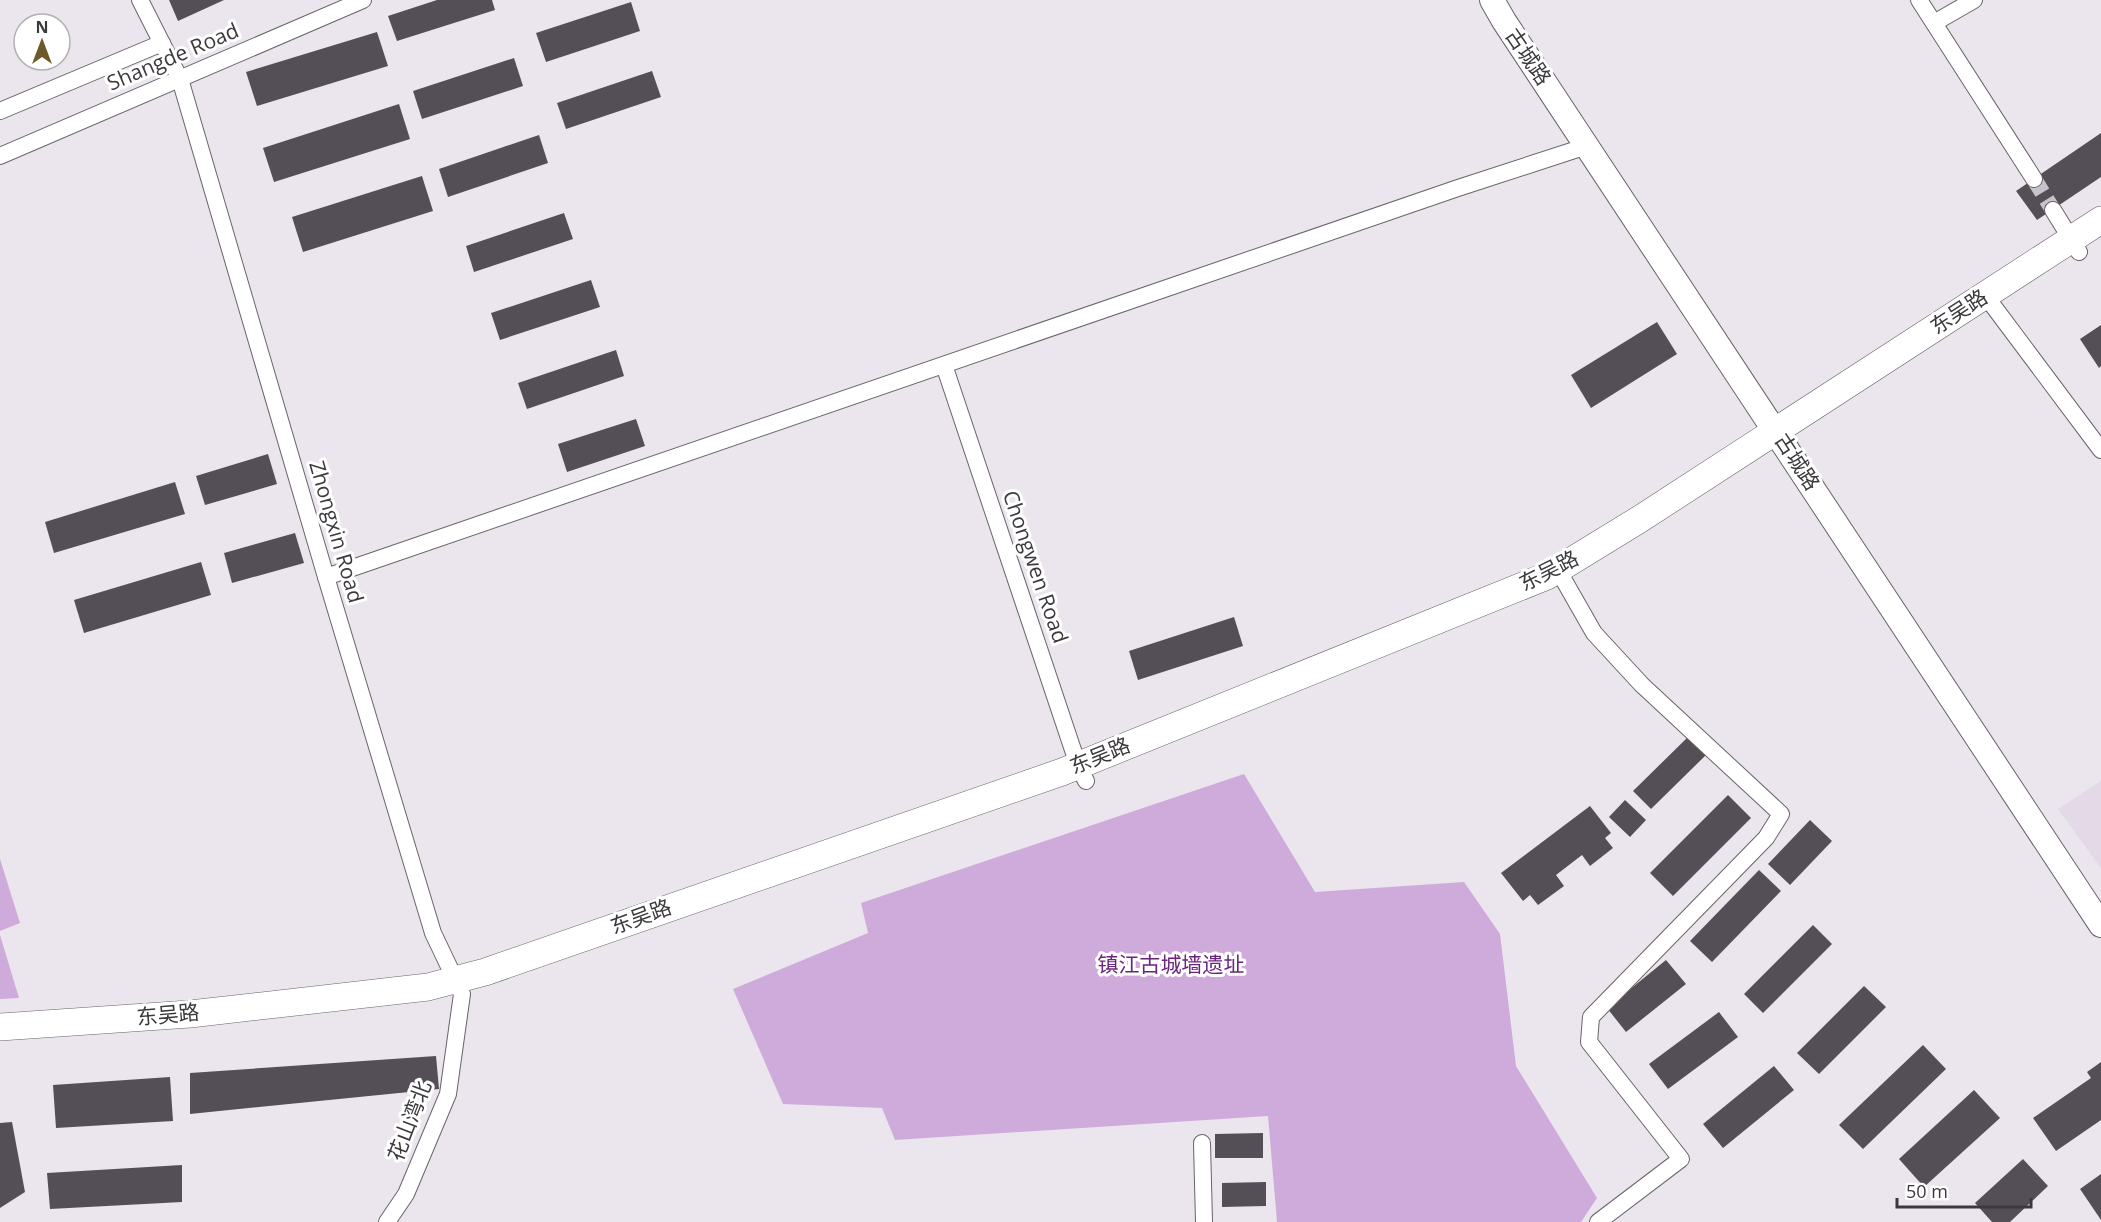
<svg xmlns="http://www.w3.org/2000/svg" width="2101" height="1222" viewBox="0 0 2101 1222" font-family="'Open Sans','Noto Sans SC',sans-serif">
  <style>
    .built { fill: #e4d9e7 }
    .green { fill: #cfabdb }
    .building { fill: #544f56 }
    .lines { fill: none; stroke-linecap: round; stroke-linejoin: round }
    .street-tunnel { stroke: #c8c3ca; stroke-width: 16; stroke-dasharray: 16 8; stroke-linecap: butt }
    .street-casing { stroke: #69636a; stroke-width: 18 }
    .secondary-casing { stroke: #69636a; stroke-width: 26 }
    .primary-casing { stroke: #69636a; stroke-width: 28 }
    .street { stroke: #fff; stroke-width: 16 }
    .secondary { stroke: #fff; stroke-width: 24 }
    .primary { stroke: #fff; stroke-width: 27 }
    .labels { text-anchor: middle; stroke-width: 6; stroke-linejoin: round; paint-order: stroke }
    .street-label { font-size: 21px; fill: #3c393d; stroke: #fff }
    .park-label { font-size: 21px; fill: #6a237e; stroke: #fff }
  </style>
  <rect width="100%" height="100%" fill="#ebe5ed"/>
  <path class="built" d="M2101,781V868L2058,809Z"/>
  <g class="green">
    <path d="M1244,774L1315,892L1464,882L1500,934L1516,1066L1597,1198L1581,1222H1277L1268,1116L895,1140L882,1108L783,1104L733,989L868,933L861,903Z"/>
    <path d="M0,859L20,923L0,931Z"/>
    <path d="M0,935L19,998L0,999Z"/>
  </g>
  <g class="building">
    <path d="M169,0H224L178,21Z"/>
    <path d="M437,0H492L495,10L397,41L388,16Z"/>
    <path d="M631,2L640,31L546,62L536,33Z"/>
    <path d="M377,32L388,66L257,106L246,72Z"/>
    <path d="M514,58L523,86L422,119L413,91Z"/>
    <path d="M652,71L661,97L566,129L557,103Z"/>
    <path d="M399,104L410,139L274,182L263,148Z"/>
    <path d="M2101,133V177L2037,220L2016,191Z"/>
    <path d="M539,135L548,163L448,197L439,169Z"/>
    <path d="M422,176L433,211L303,252L292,217Z"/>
    <path d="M564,213L573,239L474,272L466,246Z"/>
    <path d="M591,280L600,307L500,340L491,313Z"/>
    <path d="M1657,322L1677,354L1591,408L1571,375Z"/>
    <path d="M2101,325V366L2099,368L2080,339Z"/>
    <path d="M616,350L624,376L527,409L518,383Z"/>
    <path d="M636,419L645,446L567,472L558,444Z"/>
    <path d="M268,454L277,484L205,505L196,476Z"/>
    <path d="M175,482L185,514L54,553L45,522Z"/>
    <path d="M295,533L304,563L232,583L224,553Z"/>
    <path d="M201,562L211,595L84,633L74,600Z"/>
    <path d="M1234,617L1243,646L1138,680L1129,651Z"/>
    <path d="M1689,736L1707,754L1651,809L1633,791Z"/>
    <path d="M1728,795L1751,818L1673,896L1650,873Z"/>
    <path d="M1625,800L1646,820L1630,837L1609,817Z"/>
    <path d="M1590,806L1611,833L1605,838L1613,848L1590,866L1582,855L1556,875L1564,886L1538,905L1530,895L1523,901L1501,873Z"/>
    <path d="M1810,820L1832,841L1790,885L1768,864Z"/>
    <path d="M1759,870L1781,891L1712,962L1690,941Z"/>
    <path d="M1813,925L1832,944L1763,1013L1744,994Z"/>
    <path d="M1666,960L1686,984L1626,1032L1607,1008Z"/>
    <path d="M1864,986L1886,1007L1819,1074L1797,1053Z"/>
    <path d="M1719,1012L1738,1037L1668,1089L1649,1064Z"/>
    <path d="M1923,1045L1946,1069L1863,1149L1839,1125Z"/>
    <path d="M436,1056L439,1089L190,1114V1073Z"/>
    <path d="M2101,1062V1120L2056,1151L2033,1118L2091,1078L2087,1072Z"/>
    <path d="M1774,1066L1794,1090L1723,1148L1703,1124Z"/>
    <path d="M170,1077L173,1121L56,1128L53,1085Z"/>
    <path d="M1974,1090L2000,1118L1924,1187L1899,1159Z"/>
    <path d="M12,1122L25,1192L0,1208V1123Z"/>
    <path d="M1263,1133V1158H1215V1134Z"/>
    <path d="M2023,1159L2048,1186L2010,1222H1992L1975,1203Z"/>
    <path d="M182,1165V1202L50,1209L47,1173Z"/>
    <path d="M2101,1174V1220L2080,1189Z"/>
    <path d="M1266,1182V1206L1222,1207V1183Z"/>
  </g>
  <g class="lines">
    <path class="street-tunnel" d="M2034,179L2053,210"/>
    <defs>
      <g id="street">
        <path d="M140,0L180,79L326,577L433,933L462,994L448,1094L406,1194L387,1222"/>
        <path d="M1919,0L2034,179"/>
        <path d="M1934,23L1974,0"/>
        <path d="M0,111L162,43"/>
        <path d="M0,156L363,0"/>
        <path d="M2053,210L2079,252"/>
        <path d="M1985,295L2101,450"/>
        <path d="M944,365L1078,765L1086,781"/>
        <path d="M1558,570L1594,633L1642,685L1781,814L1766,838L1591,1017L1589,1042L1681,1159L1598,1222"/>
        <path d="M326,577L1458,188L1587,146"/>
        <path d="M1202,1143L1204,1222"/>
      </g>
      <path id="secondary" d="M1492,0L1504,21L2101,925"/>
      <path id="primary" d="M0,1027L190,1014L428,987L485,972L1062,772L1547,576L1640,519L2101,220"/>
    </defs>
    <use href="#street" class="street-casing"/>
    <use href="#secondary" class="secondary-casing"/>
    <use href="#primary" class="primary-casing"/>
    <use href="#street" class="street"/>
    <use href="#secondary" class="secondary"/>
    <use href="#primary" class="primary"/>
  </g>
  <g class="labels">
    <g class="street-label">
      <text transform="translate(173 57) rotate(-23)" y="7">Shangde Road</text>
      <text transform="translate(1528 57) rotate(56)" y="7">古城路</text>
      <text transform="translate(1959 312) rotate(-33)" y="7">东吴路</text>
      <text transform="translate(1797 462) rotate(57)" y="7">古城路</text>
      <text transform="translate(336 532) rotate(74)" y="7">Zhongxin Road</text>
      <text transform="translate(1035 567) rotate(71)" y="7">Chongwen Road</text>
      <text transform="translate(1549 571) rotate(-27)" y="7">东吴路</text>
      <text transform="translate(1100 756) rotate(-22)" y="7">东吴路</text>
      <text transform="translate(641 917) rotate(-20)" y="7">东吴路</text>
      <text transform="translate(168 1015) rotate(-5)" y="7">东吴路</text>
      <text transform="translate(410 1121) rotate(-69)" y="7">花山湾北</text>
    </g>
    <g class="park-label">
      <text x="1171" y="972">镇江古城墙遗址</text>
    </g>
  </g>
  <g transform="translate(42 42)"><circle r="28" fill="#ffffff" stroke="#b1b0b1" stroke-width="1.5"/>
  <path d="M0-4.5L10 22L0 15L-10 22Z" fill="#6c5a28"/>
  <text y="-9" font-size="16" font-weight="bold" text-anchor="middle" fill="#3c393d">N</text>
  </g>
  <path d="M1897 1198v9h134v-9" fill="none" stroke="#3c393d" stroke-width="3"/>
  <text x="1906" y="1198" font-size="18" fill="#3c393d" stroke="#ffffff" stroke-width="4.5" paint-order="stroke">50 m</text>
</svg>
